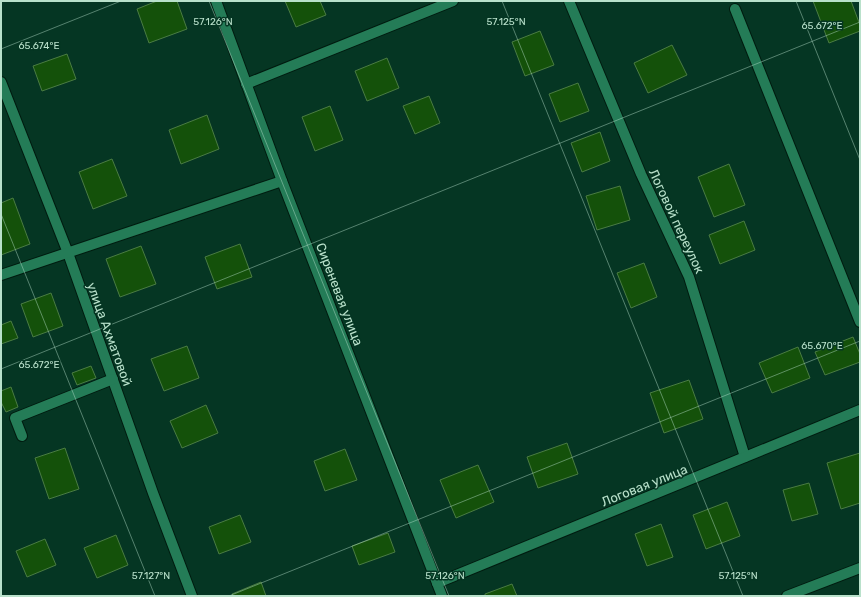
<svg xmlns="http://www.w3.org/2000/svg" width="861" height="597" viewBox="0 0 861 597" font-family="Rubik,sans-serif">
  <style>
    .building { fill: #14510a; stroke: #4a7c43 }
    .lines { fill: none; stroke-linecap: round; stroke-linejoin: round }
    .minor-casing { stroke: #011b0f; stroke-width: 12 }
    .minor { stroke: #247c57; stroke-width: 10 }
    .ticks { fill: none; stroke: #b9e1cb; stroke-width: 1; stroke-opacity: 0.45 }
    .labels { text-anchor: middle; stroke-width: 3; stroke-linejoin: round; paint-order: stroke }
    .street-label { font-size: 13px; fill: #b9e1cb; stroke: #053623 }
    .ticks-label { font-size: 10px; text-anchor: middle; fill: #b9e1cb; stroke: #053623; stroke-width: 3; stroke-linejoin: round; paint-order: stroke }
  </style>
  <rect width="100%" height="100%" fill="#053623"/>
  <g class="building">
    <path d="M157,1H177L187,29L149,43L137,9Z"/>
    <path d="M285,1H320L326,15L296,27Z"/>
    <path d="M813,1H851L860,25V31L829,43Z"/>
    <path d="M540,31L554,65L525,76L512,42Z"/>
    <path d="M672,45L687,75L648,93L634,63Z"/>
    <path d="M67,54L76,79L42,91L33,66Z"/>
    <path d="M387,58L399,88L367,101L355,71Z"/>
    <path d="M578,83L589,111L560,122L549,94Z"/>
    <path d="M429,96L440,123L415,134L403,106Z"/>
    <path d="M330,106L343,140L315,151L302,117Z"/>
    <path d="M207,115L219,149L181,164L169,130Z"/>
    <path d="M600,132L610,161L582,172L571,143Z"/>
    <path d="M112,159L127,196L93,209L79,172Z"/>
    <path d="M729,164L745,205L714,217L698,177Z"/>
    <path d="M620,186L630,220L597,230L586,196Z"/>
    <path d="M13,198L30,244L1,255V203Z"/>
    <path d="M744,221L755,250L720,264L709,235Z"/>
    <path d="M240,244L252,277L217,289L205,257Z"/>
    <path d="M141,246L156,284L120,297L106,259Z"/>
    <path d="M644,263L657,297L631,308L617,273Z"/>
    <path d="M51,293L63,326L33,337L21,304Z"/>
    <path d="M11,321L18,338L1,344V325Z"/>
    <path d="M853,337L860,354V362L825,375L815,352Z"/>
    <path d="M187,346L199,378L164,391L151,359Z"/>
    <path d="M798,347L810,378L772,393L759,363Z"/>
    <path d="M91,366L96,378L77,385L72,373Z"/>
    <path d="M689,380L703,419L664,433L650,393Z"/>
    <path d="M11,387L18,407L6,412L1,402V391Z"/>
    <path d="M206,405L218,433L182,448L170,421Z"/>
    <path d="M567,443L578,474L538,488L527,457Z"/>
    <path d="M65,448L79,489L49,499L35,458Z"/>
    <path d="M345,449L357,480L325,491L314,461Z"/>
    <path d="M860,453V503L841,509L827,463Z"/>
    <path d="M478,465L494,502L456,518L440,480Z"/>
    <path d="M809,483L818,514L792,521L783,490Z"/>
    <path d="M727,502L740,536L706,549L693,515Z"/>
    <path d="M240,515L251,542L219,554L209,527Z"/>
    <path d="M661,524L673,557L647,566L635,534Z"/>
    <path d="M388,533L395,552L359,565L352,546Z"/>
    <path d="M116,535L128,565L97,578L84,548Z"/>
    <path d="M45,539L56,565L27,577L16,551Z"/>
    <path d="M261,582L266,596H233L232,594Z"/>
    <path d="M512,584L517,596H485V594Z"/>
  </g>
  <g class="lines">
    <defs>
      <g id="minor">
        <path d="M216,1L282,181L442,596"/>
        <path d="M569,1L641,174L689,277L745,457"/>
        <path d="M735,9L860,322"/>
        <path d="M1,82L68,253L153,493L192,596"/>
        <path d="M246,84L453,1"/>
        <path d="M1,275L282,181"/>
        <path d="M22,436L15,418L113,379"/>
        <path d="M437,583L860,410"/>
        <path d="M787,596L860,568"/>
      </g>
    </defs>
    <use href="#minor" class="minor-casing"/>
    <use href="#minor" class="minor"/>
  </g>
  <path class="ticks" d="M209,1L449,596M502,1L743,596M796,1L860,160M1,49L121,1M1,214L155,596M1,369L860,22M229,596L860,341"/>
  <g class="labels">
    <g class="street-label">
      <text transform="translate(677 221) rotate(65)" y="5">Логовой переулок</text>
      <text transform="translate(340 294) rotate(69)" y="5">Сиреневая улица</text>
      <text transform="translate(110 334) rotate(70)" y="5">улица Ахматовой</text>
      <text transform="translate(644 485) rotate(-22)" y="5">Логовая улица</text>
    </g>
  </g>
  <g class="ticks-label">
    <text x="213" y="25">57.126°N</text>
    <text x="506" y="25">57.125°N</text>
    <text x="822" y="29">65.672°E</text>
    <text x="39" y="49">65.674°E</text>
    <text x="822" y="349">65.670°E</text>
    <text x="39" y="368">65.672°E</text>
    <text x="151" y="579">57.127°N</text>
    <text x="445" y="579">57.126°N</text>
    <text x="738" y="579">57.125°N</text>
  </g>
  <rect width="861" height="597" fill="none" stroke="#b9e1cb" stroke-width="4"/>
</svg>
